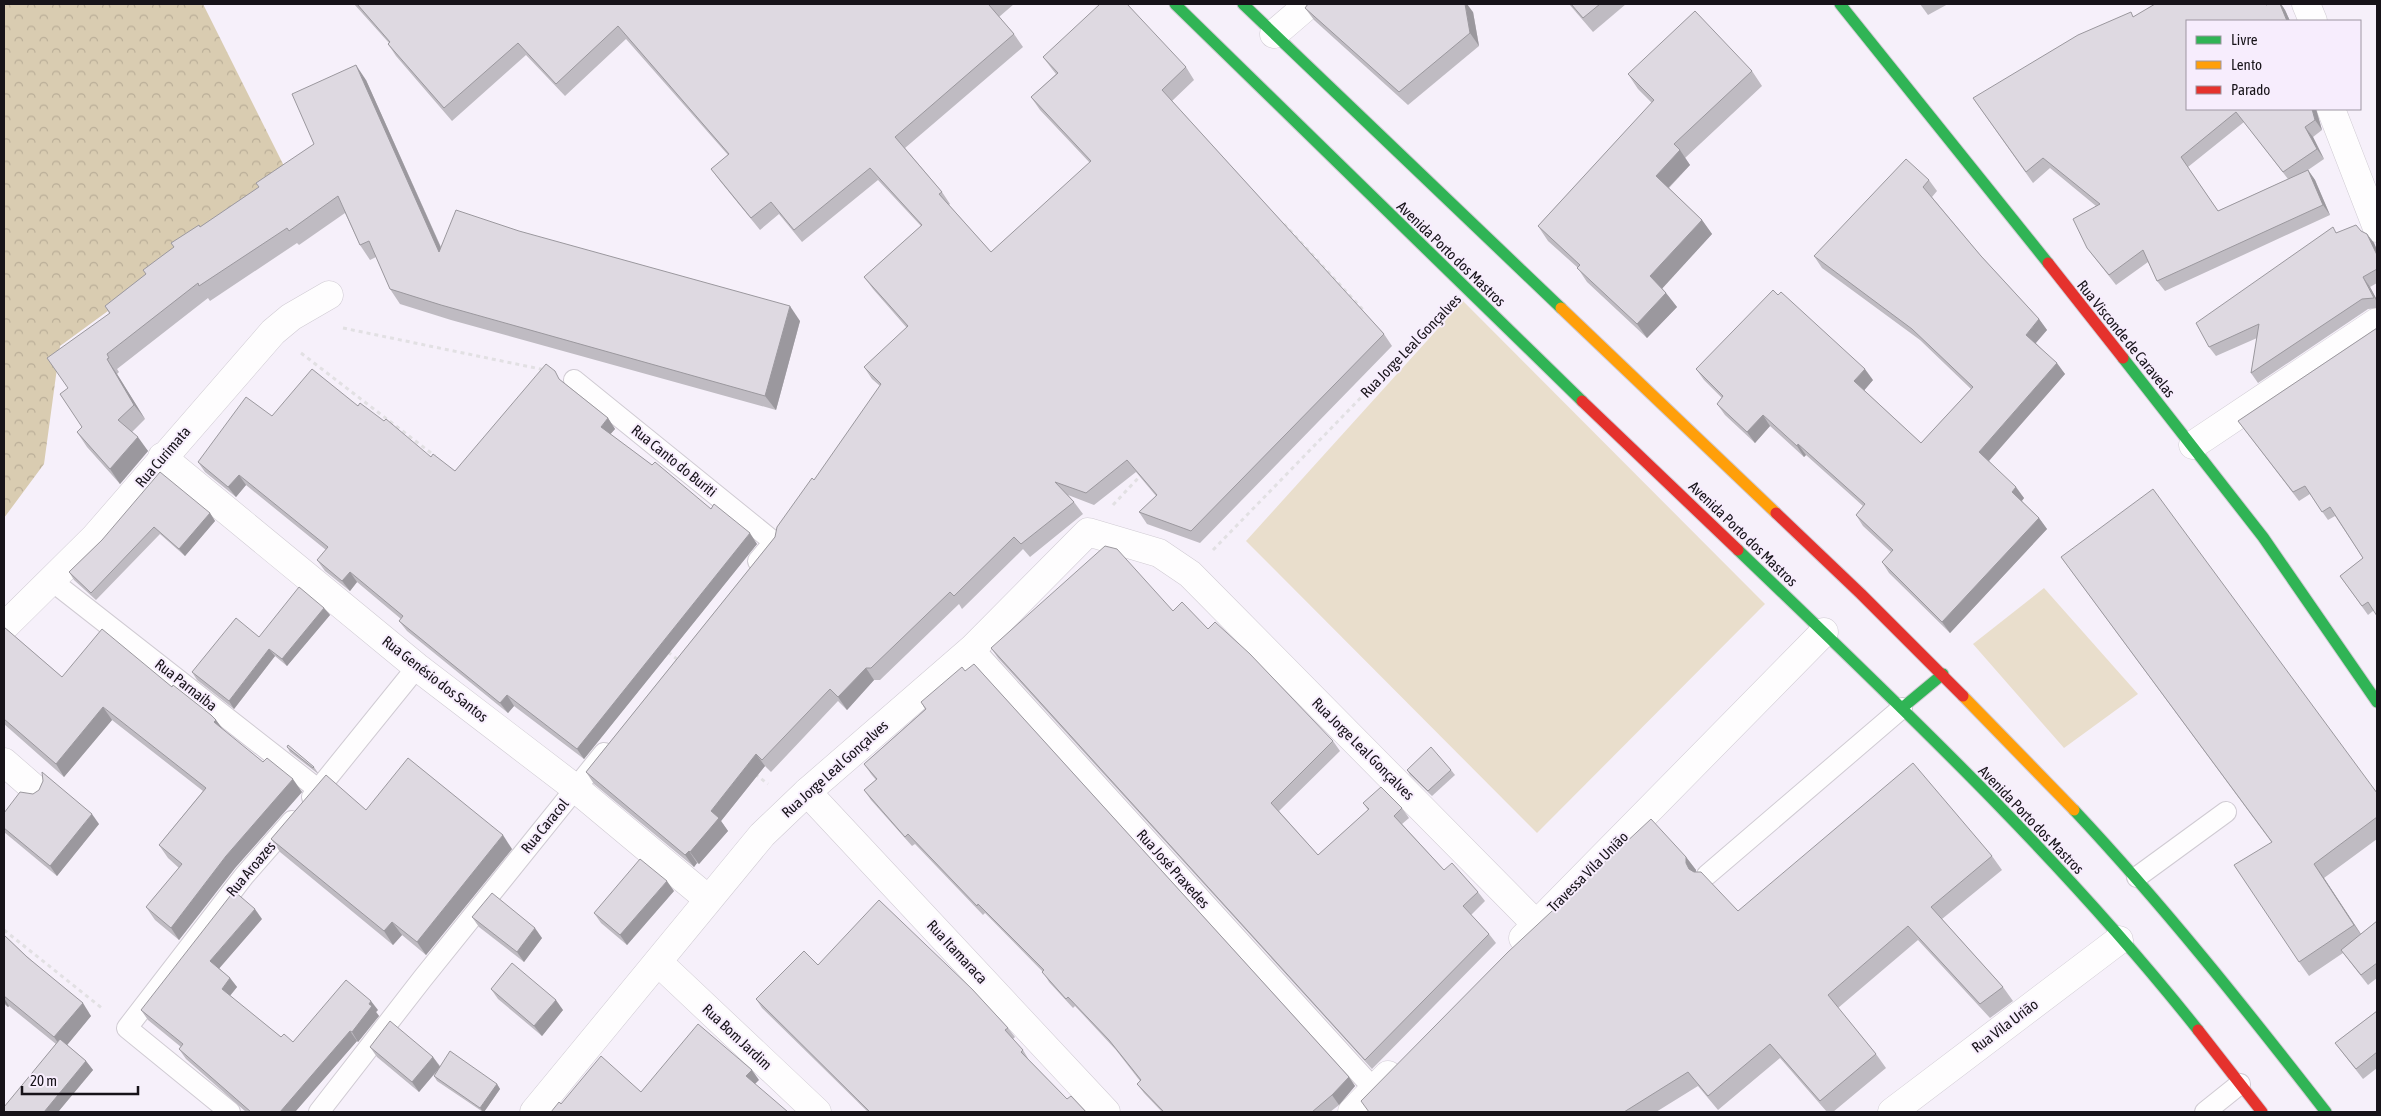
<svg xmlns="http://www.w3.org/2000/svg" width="2381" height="1116" viewBox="0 0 2381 1116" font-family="'Asap Condensed',sans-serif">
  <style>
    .forest { fill: url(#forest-crowns) }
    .pitch { fill: #e9decc }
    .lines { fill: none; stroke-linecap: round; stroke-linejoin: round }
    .lane-casing { stroke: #d0cbd3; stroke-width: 22 }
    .street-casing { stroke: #d0cbd3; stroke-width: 29 }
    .fast-casing { stroke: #d0cbd3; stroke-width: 13 }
    .slow-casing { stroke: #d0cbd3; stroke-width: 13 }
    .jam-casing { stroke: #d0cbd3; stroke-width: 13 }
    .path { stroke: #e2e0e3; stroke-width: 3; stroke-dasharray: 4 4; stroke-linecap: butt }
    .lane { stroke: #fefdfe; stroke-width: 20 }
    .street { stroke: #fefdfe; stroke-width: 28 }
    .fast { stroke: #30b455; stroke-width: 11 }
    .slow { stroke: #ff9f0a; stroke-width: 11 }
    .jam { stroke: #e5322d; stroke-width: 11 }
    .wall { fill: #bfbbc2; fill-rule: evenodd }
    .shaded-wall { fill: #9b989e }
    .building { fill: #ded9e1; stroke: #9b989e }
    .labels { text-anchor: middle; stroke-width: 4; stroke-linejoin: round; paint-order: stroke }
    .street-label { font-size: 15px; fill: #171319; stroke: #f7edfd }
  </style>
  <defs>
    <pattern id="forest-crowns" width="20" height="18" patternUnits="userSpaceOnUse" patternTransform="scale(1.25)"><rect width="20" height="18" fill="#d9ccb1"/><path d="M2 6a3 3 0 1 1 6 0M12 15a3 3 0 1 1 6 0" fill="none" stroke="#baae98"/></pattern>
  </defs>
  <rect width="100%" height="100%" fill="#f6f0fa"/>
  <path class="forest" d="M4,4H203L290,178L60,346L44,464L4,518Z"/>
  <g class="pitch">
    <path d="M1463,301L1765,604L1537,833L1246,541Z"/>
    <path d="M2044,588L2138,694L2064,748L1973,644Z"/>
  </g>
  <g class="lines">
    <defs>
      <g id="lane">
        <path d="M574,380L774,542L758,561"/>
        <path d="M52,581L319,790"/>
        <path d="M973,648L1374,1089"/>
        <path d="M312,797L417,667"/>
        <path d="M1707,875L1902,708"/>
        <path d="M2137,877L2226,812"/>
        <path d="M230,1112L127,1028L244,876L292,821"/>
        <path d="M319,1112L423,978L604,753"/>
        <path d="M2205,1112L2240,1084"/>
      </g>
      <g id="street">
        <path d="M2306,4L2313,21"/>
        <path d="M1274,34L1309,4"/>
        <path d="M2331,109L2377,228"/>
        <path d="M2193,445L2377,322"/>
        <path d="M162,457L417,667L575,788L708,899"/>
        <path d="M4,627L95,537L273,332L291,317L329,295"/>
        <path d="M4,762L35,789"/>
        <path d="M807,792L1106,1112"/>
        <path d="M1523,938L1824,632"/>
        <path d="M658,962L817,1112"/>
        <path d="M534,1112L762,835L807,792L973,648L1088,532L1159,553L1190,574L1536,924"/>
        <path d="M1352,1112L1388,1075"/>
        <path d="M1892,1112L2119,940"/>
      </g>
      <g id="fast">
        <path d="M1175,4L1582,401"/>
        <path d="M1243,4L1561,308"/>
        <path d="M1840,4L2048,263"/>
        <path d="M2123,358L2263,537L2377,702"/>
        <path d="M1738,550C1896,702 2061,857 2198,1030"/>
        <path d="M1902,708L1943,674"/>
        <path d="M2074,810C2164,906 2245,1008 2326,1112"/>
      </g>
      <g id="slow">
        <path d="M1561,308L1776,513"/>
        <path d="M1963,696L2074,810"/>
      </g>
      <g id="jam">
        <path d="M2048,263L2123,358"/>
        <path d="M1582,401L1738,550"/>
        <path d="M1776,513L1861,594L1963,696"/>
        <path d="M2198,1030L2262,1112"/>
      </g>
    </defs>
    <use href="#lane" class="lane-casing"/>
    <use href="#street" class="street-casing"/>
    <use href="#fast" class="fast-casing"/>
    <use href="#slow" class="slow-casing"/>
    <use href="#jam" class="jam-casing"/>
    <g class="path">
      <path d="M1284,224L1364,311"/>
      <path d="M343,328L545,370"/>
      <path d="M301,353L435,456"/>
      <path d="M1113,505L1141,475"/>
      <path d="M1213,550L1442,314"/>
      <path d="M668,652L678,660"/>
      <path d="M755,774L768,784"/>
      <path d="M4,930L103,1009"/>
    </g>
    <use href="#lane" class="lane"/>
    <use href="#street" class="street"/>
    <use href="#fast" class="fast"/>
    <use href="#slow" class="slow"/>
    <use href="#jam" class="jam"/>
  </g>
  <g class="wall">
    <path d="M354,4H1014L999,17L1014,34L1023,47L905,148L942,192L950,204L949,205L991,252L1090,163L1040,110L1031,97L1056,74L1052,69L1043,57L1186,67L1194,80L1172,101L1384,334L1392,346L1200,543L1147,524L1139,512L1156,496L1136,472L1094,505L1068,495L1074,502L1083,514L1030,557L1023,549L962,609L959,604L880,680H874L847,710L838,701L771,772L765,766L721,821L728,831L699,864L697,863L694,867L594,784L586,772L775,537L880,386L872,379L864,367L907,328L873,289L864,277L921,226L878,180L802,242L779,214L760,230L720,181L711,169L728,155L626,39L565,96L526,55L452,121L396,56L388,44L389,43Z"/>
    <path d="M1569,4H1626L1593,32Z"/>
    <path d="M1920,4H1948L1928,15Z"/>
    <path d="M2155,4H2281L2285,10L2290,21H2187V109H2316L2322,130L2313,137L2324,159L2308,170L2315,180L2330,215L2165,291L2157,281L2148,262L2116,285L2087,248L2096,206L2050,168L2033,183L1973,98L2134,17ZM2244,122L2288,179L2218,211L2188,167Z"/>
    <path d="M1305,8L1473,12L1479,46L1408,105L1314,20Z"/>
    <path d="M1752,71L1762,86L1685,158L1690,165L1669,188L1702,220L1712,234L1662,288L1677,307L1647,338L1587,282L1577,267L1548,241L1538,226L1652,103L1638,89L1628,74Z"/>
    <path d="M366,80L441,247L800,321L776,410L451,320L400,304L390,289L376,257L370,260L360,245L345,213L299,245L297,243L210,301L208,298L117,369L119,372L117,374L145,419L132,432L148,451L120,484L87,447L77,432L82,427L109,313L105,306L146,274L200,227L259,187L314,144Z"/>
    <path d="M1929,180L1937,191L1932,197L1981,256L2039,319L2047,330L2036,343L2065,374L1989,461L2024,498L2022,501L2039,518L2047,529L1950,633L1889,573L1882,562L1891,552L1863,526L1856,515L1863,506L1806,455L1804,457L1770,426L1755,443L1725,415L1717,404L1722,398L1704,380L1696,369L1873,380L1864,390L1921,443L1971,389L1920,340L1822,268L1814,256Z"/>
    <path d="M2361,231L2367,234L2374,243L2377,250V283L2370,287L2377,300V308L2368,309L2258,383L2251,373L2257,338L2216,356L2209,347L2337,232Z"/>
    <path d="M2377,328L2373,611L2368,615L2340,576L2363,558L2335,516L2328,520L2310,494L2299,501L2238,421Z"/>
    <path d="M563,382L608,418L615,429L610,434L757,544L584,759L514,706L508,713L407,631L399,621L401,619L357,582L350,591L325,571L317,560L326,550L246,485L236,497L205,472L198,462L272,416L358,406L431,457L455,471Z"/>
    <path d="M210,513L215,521L185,556L160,534L96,600L74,580L69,572L102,540Z"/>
    <path d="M2061,557L2377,793V839L2324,878L2361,934L2377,921V978L2368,985L2343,953L2309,976L2299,962L2272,843Z"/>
    <path d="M324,608L330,615L287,666L275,656L234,709L197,680L192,672L259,637Z"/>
    <path d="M1173,611L1208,629L1333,741L1340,751L1279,811L1318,855L1368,810L1363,803L1402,808L1409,818L1402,824L1444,870L1478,892L1485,901L1471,915L1489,934L1496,943L1372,1069L998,658L991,648Z"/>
    <path d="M4,627L62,677L172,687L216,720L223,730L263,762L302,792L235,868L179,940L155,920L146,907L179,868L168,858L159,845L203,791L112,720L64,777L4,724Z"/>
    <path d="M921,702L1349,1077L1355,1086L1339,1105L1330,1112H1162L1144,1093L1137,1084L1140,1081L1116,1050L1075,1006L1073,1008L1049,982L1043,972L985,913L983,915L915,844L912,846L871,800L864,790L876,780L871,774L864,764L925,709Z"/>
    <path d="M287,747L314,767L318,773H317L290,752Z"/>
    <path d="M1407,770H1451L1455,775L1432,796L1410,775Z"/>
    <path d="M366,810L512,849L426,955L402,935L393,945L280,852L271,839Z"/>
    <path d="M4,813L99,824L57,876L4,832Z"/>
    <path d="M1992,856L2002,870L1942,919L2003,987L2013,1001L1990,1018L1918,940L1838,1008L1876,1054L1886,1068L1833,1112H1827L1780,1058L1718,1110L1698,1086L1656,1112H1369L1686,857L1696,870V872L1738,911Z"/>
    <path d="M674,891L627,945L601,923L594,913Z"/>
    <path d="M472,917L542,938L524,962L479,927Z"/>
    <path d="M262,919L219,968L230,978L237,987L230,996L281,1037L293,1042L378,1010L376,1012L379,1016L358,1042L357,1041L295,1112H246L186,1059L179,1049L181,1047L148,1020L141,1010Z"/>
    <path d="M4,935L91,1016L67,1045L86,1061L93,1070L58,1112H4L56,1044L9,1006L8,1007L4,1004Z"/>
    <path d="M818,965L1008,1028L1015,1037L1013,1039L1023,1050L1029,1060L1067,1099L1086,1112H868L762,1008L756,999Z"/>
    <path d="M491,989L563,1010L542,1036L498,999Z"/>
    <path d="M2377,1011V1068L2363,1079L2335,1043Z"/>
    <path d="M370,1047L433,1057L440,1066L497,1084L500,1089L484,1112H483L437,1081L434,1076L436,1072L419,1092L377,1057Z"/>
  </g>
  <g class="shaded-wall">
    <path d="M1465,4H1467L1473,12L1479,46L1470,33Z"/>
    <path d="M2280,4H2281L2285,10L2290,21H2287Z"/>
    <path d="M356,65L366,80L449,266L439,252Z"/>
    <path d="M2312,109H2316L2322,130L2315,120Z"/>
    <path d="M2305,127L2313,137L2324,159L2317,149Z"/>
    <path d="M1680,150L1690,165L1666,190L1656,176Z"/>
    <path d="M2308,170L2315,180L2330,215L2323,205Z"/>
    <path d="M1702,220L1712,234L1660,291L1650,276Z"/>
    <path d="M2367,234L2374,243L2377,250V255Z"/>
    <path d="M2363,277L2370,287L2377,300V302Z"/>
    <path d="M1666,293L1677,307L1647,338L1637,324Z"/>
    <path d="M790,306L800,321L776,410L765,396Z"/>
    <path d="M2039,319L2047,330L2033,346L2026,335Z"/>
    <path d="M107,359L117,374L145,419L134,405Z"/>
    <path d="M2057,363L2065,374L1987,463L1979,452Z"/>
    <path d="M1865,369L1873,380L1862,393L1854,381Z"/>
    <path d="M1763,415L1770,426L1755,443L1747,432Z"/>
    <path d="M608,418L615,429L608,437L601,427Z"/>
    <path d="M138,437L148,451L120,484L110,469Z"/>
    <path d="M1798,444L1806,455L1804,457L1797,446Z"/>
    <path d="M239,475L246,485L236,497L228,487Z"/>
    <path d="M2016,487L2024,498L2020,503L2012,492Z"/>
    <path d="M210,513L215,521L185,556L179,549Z"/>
    <path d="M2039,518L2047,529L1950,633L1942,622Z"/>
    <path d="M750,533L757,544L584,759L577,749Z"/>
    <path d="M350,572L357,582L350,591L342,581Z"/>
    <path d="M324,608L330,615L287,666L282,659Z"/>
    <path d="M269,649L275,656L234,709L229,701Z"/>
    <path d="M866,668L874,680L847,710L838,697Z"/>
    <path d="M507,695L514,706L508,713L500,703Z"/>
    <path d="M103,707L112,720L64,777L56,764Z"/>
    <path d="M216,720L225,732L214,722Z"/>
    <path d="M756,754L765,766L721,821L728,831L699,864L690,852L711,811Z"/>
    <path d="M293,779L302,792L235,868L179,940L171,928L226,856Z"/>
    <path d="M92,814L99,824L57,876L50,866Z"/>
    <path d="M503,835L512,849L426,955L417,942Z"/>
    <path d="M689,851L697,863L694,867L685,855Z"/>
    <path d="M1686,857L1696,870L1695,877L1689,869L1686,863Z"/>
    <path d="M2314,864L2324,878L2364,939L2354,925Z"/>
    <path d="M667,881L674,891L627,945L620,935Z"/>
    <path d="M255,909L262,919L217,971L210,961Z"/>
    <path d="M392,922L402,935L393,945L384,931Z"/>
    <path d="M535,928L542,938L524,962L517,952Z"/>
    <path d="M230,978L237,987L228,998L222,989Z"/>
    <path d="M4,998L9,1006L8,1007L4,1002Z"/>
    <path d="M556,1000L563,1010L542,1036L534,1026Z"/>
    <path d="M371,1001L378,1010L376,1012L379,1016L358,1042L352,1032Z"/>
    <path d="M83,1003L91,1016L63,1050L54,1037Z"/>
    <path d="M350,1031L357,1041L295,1112H280Z"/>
    <path d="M433,1057L440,1067L419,1092L412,1082Z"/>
    <path d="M86,1061L93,1070L58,1112H44Z"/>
    <path d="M752,1070L759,1080L753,1086L746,1076Z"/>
    <path d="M1349,1077L1355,1086L1339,1105L1332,1095Z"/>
    <path d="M497,1084L500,1089L484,1112H483L480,1108Z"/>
  </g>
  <g class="building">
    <path d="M357,4H991L989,5L1014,34L895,137L942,192L939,194L991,252L1091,161L1031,97L1058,73L1043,57L1100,4H1127L1186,67L1162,90L1384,334L1191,531L1139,512L1157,495L1127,460L1086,493L1055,482L1074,502L1021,544L1014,537L954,596L950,592L871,668H866L838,697L830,689L762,760L756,754L711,811L719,818L690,852L689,851L685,855L586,772L775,537L777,527L812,478L814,480L881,384L864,367L908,326L864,277L922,225L870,168L794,230L771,202L751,218L711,169L729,154L618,26L556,84L518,43L444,108L388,44L390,42Z"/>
    <path d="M1308,4H1465L1470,33L1399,92L1305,8Z"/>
    <path d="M1571,4H1600L1583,18Z"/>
    <path d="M2155,4H2266V5L2269,4H2280L2287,21H2187V109H2312L2315,120L2305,127L2317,149L2283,172L2236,112L2181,157L2218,211L2308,170L2323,205L2157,281L2143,250L2109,275L2087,248L2073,219L2100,204L2043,158L2026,172L1973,98L2078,35L2131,12L2133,17Z"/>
    <path d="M1695,11L1752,71L1674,144L1680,150L1656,176L1702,220L1650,276L1666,293L1637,324L1577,268L1580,265L1538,226L1654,100L1628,74Z"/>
    <path d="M356,65L439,252L456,210L519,231L790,306L765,396L441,305L390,289L369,241L360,245L338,196L289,231L287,228L199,286L198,283L107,354L109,358L107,359L134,405L118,420L138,437L110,469L77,432L82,427L60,394L68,388L47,358L110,313L105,306L146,274L143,270L174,247L171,243L199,225L200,227L259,187L256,183L314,144L292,94Z"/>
    <path d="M1906,159L1929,180L1923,187L1981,256L2039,319L2026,335L2057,363L1979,452L2016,487L2012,492L2039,518L1942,622L1882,562L1893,550L1856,515L1865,504L1798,444L1797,446L1763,415L1747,432L1717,404L1723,396L1696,369L1773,290L1778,295L1781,292L1865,369L1854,381L1921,443L1973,387L1912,329L1814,256Z"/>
    <path d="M2356,225L2361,231L2367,234L2377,255V269L2363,277L2374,298L2362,299L2251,373L2259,324L2209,347L2196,323L2333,227L2336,233Z"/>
    <path d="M2377,328V616L2368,602L2362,606L2340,576L2363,558L2330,507L2322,512L2305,486L2293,492L2238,421Z"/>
    <path d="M546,364L555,371L559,379L608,418L601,427L652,465L655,462L711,509L714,504L750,533L577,749L507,695L500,703L399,621L403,616L350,572L342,581L317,560L328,547L239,475L228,487L198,462L246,397L272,416L312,369L358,406L360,403L384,421L386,419L431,457L433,454L455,471Z"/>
    <path d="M160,472L210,513L179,549L154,527L91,593L69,572L102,540Z"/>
    <path d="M2153,489L2377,793V817L2314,864L2354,925L2299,962L2234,865L2272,842L2061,557Z"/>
    <path d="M1105,546L1117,549L1173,611L1182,602L1208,629L1215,622L1250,654L1333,741L1271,803L1318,855L1369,809L1363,803L1381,787L1402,808L1394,816L1444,870L1452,863L1478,892L1463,906L1489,934L1365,1060L991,648Z"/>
    <path d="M299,587L324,608L282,659L269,649L229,701L192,672L236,618L259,637Z"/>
    <path d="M4,627L62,677L102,629L172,687L173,685L211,715L216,720L214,722L263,762L267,758L293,779L226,856L171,928L146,907L182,864L159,845L206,788L103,707L56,764L4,719Z"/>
    <path d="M974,664L1349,1077L1332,1095L1312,1112H1164L1137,1084L1141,1080L1109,1040L1068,997L1066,999L1042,972L1044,970L978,904L977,906L908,834L905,837L864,790L877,779L864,764L926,709L921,702L962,667L965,671Z"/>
    <path d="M288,745L314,767L313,768L287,747Z"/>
    <path d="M1431,747L1451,770L1428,791L1407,770Z"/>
    <path d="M408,758L503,835L417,942L392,922L384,931L271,839L326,775L366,810Z"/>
    <path d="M1913,763L1992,856L1931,907L2003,987L1980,1004L1908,926L1828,995L1876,1054L1820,1101L1770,1044L1708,1096L1688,1072L1624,1112H1369L1361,1101L1508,952L1651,819L1686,857V863L1689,869L1694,872H1701L1738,911Z"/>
    <path d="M42,772L92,814L50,866L4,828V813L20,792L33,794L39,790L43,781Z"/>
    <path d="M640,859L667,881L620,935L594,913Z"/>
    <path d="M234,891L255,909L210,961L230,978L222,989L281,1037L284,1034L293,1042L346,980L371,1001L369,1004L372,1006L352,1032L350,1031L280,1112H251L179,1049L183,1044L141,1010Z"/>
    <path d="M492,893L535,928L517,952L472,917Z"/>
    <path d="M879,900L972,989L1008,1028L1005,1030L1023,1050L1021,1052L1067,1099L1071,1096L1086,1112H870L756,999L804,951L818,965Z"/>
    <path d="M2377,921V963L2361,975L2341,950Z"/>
    <path d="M4,935L27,957L83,1003L54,1037L4,996Z"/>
    <path d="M512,963L556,1000L534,1026L491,989Z"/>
    <path d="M2377,1011V1052L2356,1069L2335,1043Z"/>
    <path d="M390,1021L433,1057L412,1082L370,1047Z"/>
    <path d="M698,1024L752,1070L746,1076L788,1112H551L559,1102L561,1104L601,1056L641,1092Z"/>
    <path d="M60,1039L86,1061L44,1112H4V1107Z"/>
    <path d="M450,1051L497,1084L480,1108L434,1076Z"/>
  </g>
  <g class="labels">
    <g class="street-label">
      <text transform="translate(1451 254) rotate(44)" y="5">Avenida Porto dos Mastros</text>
      <text transform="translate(2126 339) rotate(51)" y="5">Rua Visconde de Caravelas</text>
      <text transform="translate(1411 346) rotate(-46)" y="5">Rua Jorge Leal Gonçalves</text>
      <text transform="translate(163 457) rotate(-49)" y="5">Rua Curimata</text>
      <text transform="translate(674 461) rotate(39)" y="5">Rua Canto do Buriti</text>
      <text transform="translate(1743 534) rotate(44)" y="5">Avenida Porto dos Mastros</text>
      <text transform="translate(435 679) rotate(38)" y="5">Rua Genésio dos Santos</text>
      <text transform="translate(186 685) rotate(38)" y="5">Rua Parnaiba</text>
      <text transform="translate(1363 749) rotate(45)" y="5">Rua Jorge Leal Gonçalves</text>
      <text transform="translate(835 769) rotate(-42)" y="5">Rua Jorge Leal Gonçalves</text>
      <text transform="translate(2031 820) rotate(46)" y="5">Avenida Porto dos Mastros</text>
      <text transform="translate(545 826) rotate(-51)" y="5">Rua Caracol</text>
      <text transform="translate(251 869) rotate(-50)" y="5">Rua Aroazes</text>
      <text transform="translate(1173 869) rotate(48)" y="5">Rua José Praxedes</text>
      <text transform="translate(1588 872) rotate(-45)" y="5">Travessa Vila União</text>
      <text transform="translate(957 952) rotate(47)" y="5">Rua Itamaraca</text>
      <text transform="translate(2005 1026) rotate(-37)" y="5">Rua Vila Urião</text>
      <text transform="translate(737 1037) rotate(43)" y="5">Rua Bom Jardim</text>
    </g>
  </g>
  <rect width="2381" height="1116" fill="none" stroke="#171319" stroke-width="10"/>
  <rect x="2186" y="20" width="175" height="90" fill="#f7edfd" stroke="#9d96a2"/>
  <rect x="2196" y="36" width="25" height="8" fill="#30b455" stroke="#9d96a2"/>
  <text x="2231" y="45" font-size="15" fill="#171319">Livre</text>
  <rect x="2196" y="61" width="25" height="8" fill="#ff9f0a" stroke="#9d96a2"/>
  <text x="2231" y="70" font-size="15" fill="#171319">Lento</text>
  <rect x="2196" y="86" width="25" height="8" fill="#e5322d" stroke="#9d96a2"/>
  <text x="2231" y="95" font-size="15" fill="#171319">Parado</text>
  <path d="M22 1086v8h116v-8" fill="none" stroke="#171319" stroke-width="2.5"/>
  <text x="30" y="1086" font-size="15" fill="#171319" stroke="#f7edfd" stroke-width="4" paint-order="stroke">20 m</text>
</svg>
